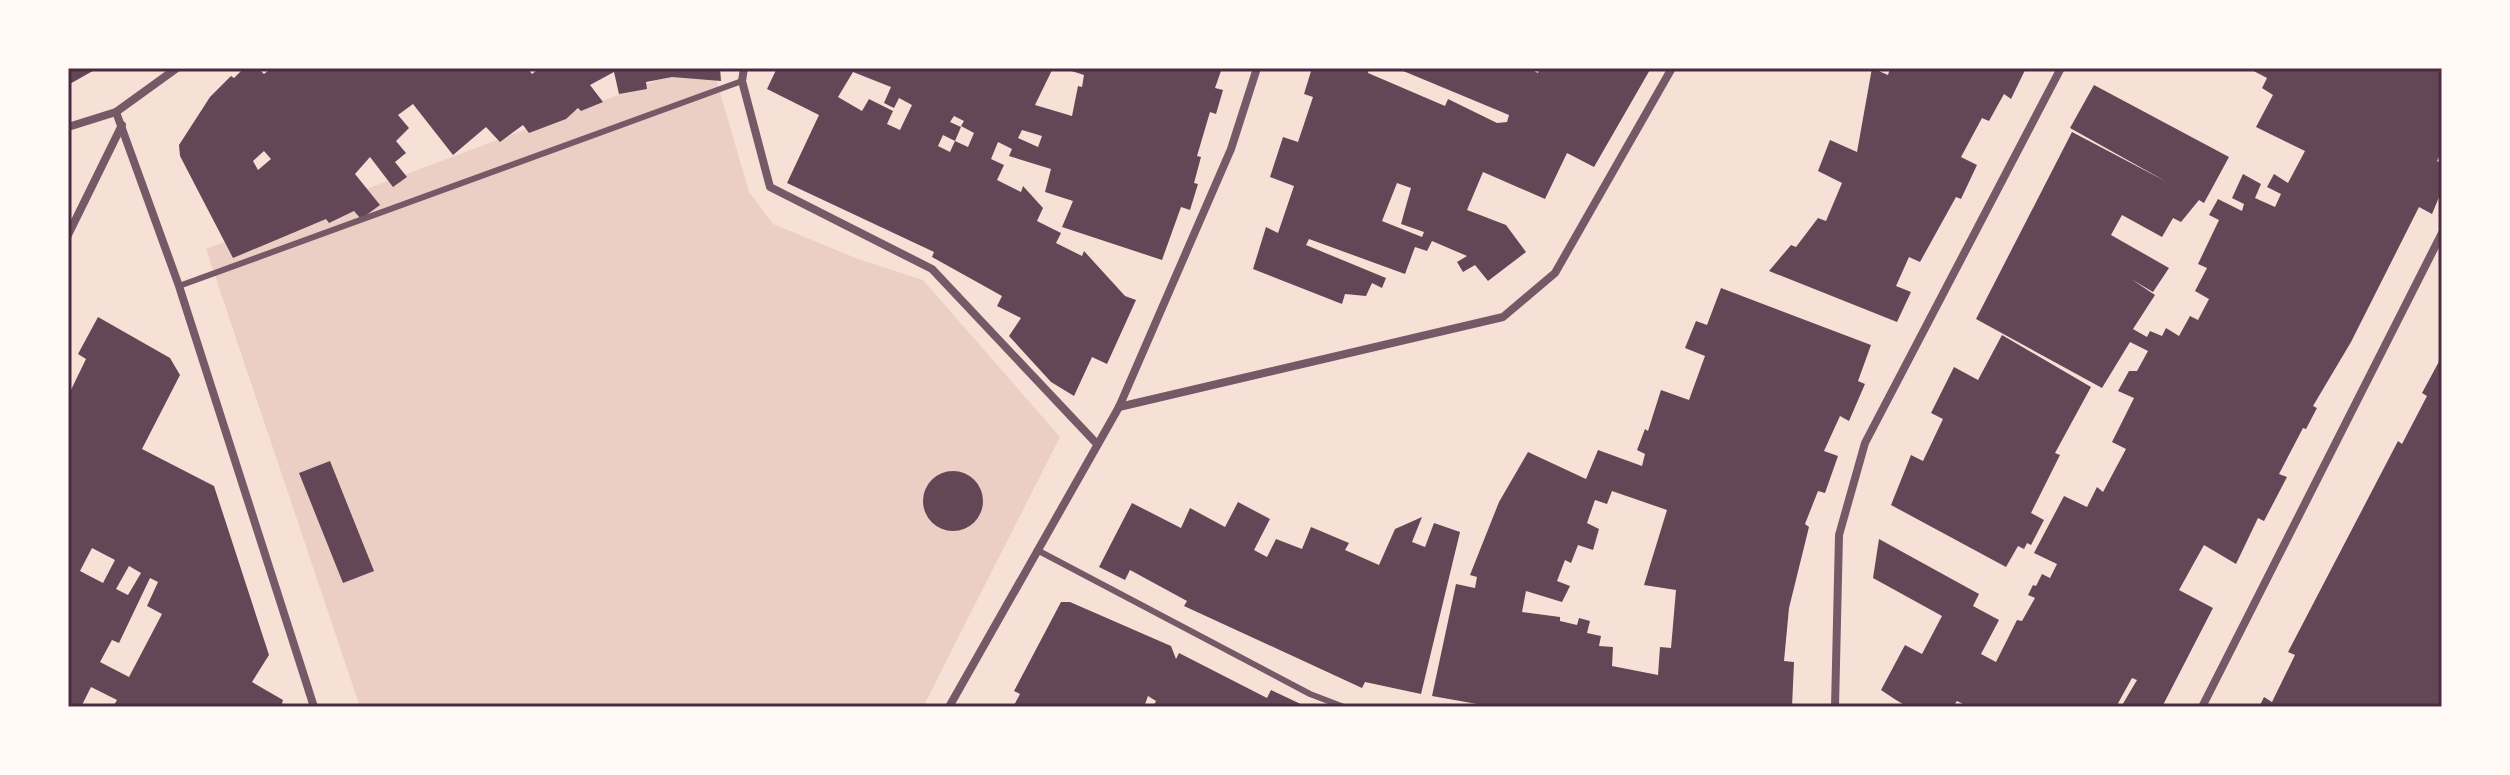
<svg xmlns="http://www.w3.org/2000/svg" width="2510" height="775" viewBox="0 0 2510 775" font-family="Quicksand,sans-serif">
  <style>
    .green { fill: #ebcfc5 }
    .building { fill: #644757; fill-rule: evenodd }
    .lines { fill: none; stroke-linecap: round; stroke-linejoin: round }
    .service { stroke: #755966; stroke-width: 6 }
    .minor { stroke: #755966; stroke-width: 8 }
    .neatline { fill: none; stroke: #4a2c40; stroke-width: 3 }
  </style>
  <rect width="100%" height="100%" fill="#f7e1d7"/>
  <path class="green" d="M690,68H713L749,192L773,224L858,259L923,280L1060,437L923,707H360L206,249Z"/>
  <g class="building">
    <path d="M68,68H98L68,85Z"/>
    <path d="M244,68H258L264,74L272,68H527L532,74L540,68H720L721,81L672,77L646,82L647,89L619,94L614,72L590,85L603,102L581,111L578,108L566,119L529,133L523,125L500,142L486,127L453,155L413,104L398,115L409,128L396,141L406,153L395,162L407,177L393,187L370,157L355,174L380,205L361,219L354,211L329,223L326,219L233,258L180,156L179,145L210,97L231,76L234,78ZM264,151L271,159L258,170L253,161Z"/>
    <path d="M777,68H1053L1035,105L1072,116L1078,86L1082,87L1084,75L1062,68H1222L1215,88L1223,90L1216,114L1210,112L1197,156L1201,157L1194,183L1198,184L1190,210L1181,207L1162,260L1062,227L1073,201L1045,192L1051,169L1009,156L1012,149L998,142L991,159L1004,165L997,180L1021,192L1023,186L1043,208L1037,221L1061,233L1056,243L1082,256L1084,251L1125,296L1136,300L1107,364L1092,357L1074,396L1051,382L1009,336L1021,318L997,306L1002,296L932,257L934,252L787,183L819,115L767,89ZM853,72L891,87L884,103L894,108L899,98L912,105L900,130L887,124L893,111L869,99L862,111L838,97ZM954,116L964,121L961,126L974,133L968,147L955,141L950,152L938,146L943,135L955,141L961,127L950,122ZM1022,130L1042,136L1038,147L1018,138Z"/>
    <path d="M1312,68H1369L1368,73L1445,106L1448,99L1497,123L1507,122L1509,115L1396,68H1528L1538,73L1540,68H1651L1594,167L1567,153L1545,199L1483,172L1467,210L1506,225L1526,252L1488,281L1475,265L1463,272L1457,262L1467,256L1432,241L1427,251L1415,247L1405,274L1309,239L1306,245L1386,278L1382,288L1372,283L1366,296L1345,294L1342,304L1253,269L1266,227L1278,233L1294,186L1270,177L1283,137L1298,142L1313,97L1304,94ZM1397,183L1411,188L1401,224L1424,232L1422,237L1382,221Z"/>
    <path d="M1872,68L1888,75L1890,68H2026L2011,99L2004,94L1989,121L1982,118L1961,157L1977,165L1961,199L1956,197L1920,262L1909,257L1896,286L1911,292L1897,322L1769,271L1791,245L1796,247L1818,218L1826,221L1842,183L1818,171L1830,140L1857,152Z"/>
    <path d="M2248,68H2442V150L2437,161L2442,164V190L2432,214L2419,207L2351,342L2313,406L2317,408L2306,429L2303,428L2279,474L2287,477L2264,521L2258,518L2236,564L2204,545L2179,590L2213,608L2162,707H2121L2137,680L2132,678L2116,707H1969L1957,701L1953,707H1908L1896,700L1881,690L1905,645L1922,654L1942,616L1873,578L1879,539L1979,594L1973,606L1999,620L1981,654L1996,662L2017,620L2022,621L2035,598L2028,595L2033,585L2036,586L2042,574L2050,578L2057,564L2034,553L2064,496L2087,507L2097,487L2103,492L2126,449L2112,442L2134,398L2118,391L2129,371H2137L2148,351L2130,342L2102,388L1976,319L2072,132L2167,182L2070,128L2094,85L2229,157L2204,203L2199,200L2181,222L2173,218L2162,237L2122,215L2111,235L2169,268L2153,292L2131,279L2155,295L2133,329L2147,337L2150,331L2162,336L2166,328L2179,336L2190,316L2198,320L2209,299L2195,291L2207,268L2198,264L2219,220L2209,215L2218,199L2242,211L2244,204L2232,198L2243,174L2261,184L2255,198L2275,207L2281,194L2267,187L2274,174L2288,183L2305,151L2256,127L2273,95L2262,88L2267,78Z"/>
    <path d="M1721,288L1871,345L1858,381L1865,384L1849,421L1840,416L1824,451L1838,456L1825,493L1818,491L1805,524L1809,527L1789,608L1784,661L1794,662L1792,707H1494L1432,696L1456,584L1475,588L1477,577L1470,575L1499,502L1528,452L1586,479L1598,450L1642,466L1645,454L1637,450L1645,429L1648,431L1661,390L1689,400L1705,356L1685,348L1696,321L1707,325ZM1612,491L1667,510L1644,585L1676,590L1671,648L1660,647L1658,675L1612,666L1613,647L1599,646L1601,636L1587,633L1590,621L1579,618L1577,625L1560,621V617L1522,612L1526,591L1562,602L1570,586L1557,581L1565,560L1571,563L1578,545L1593,550L1599,529L1587,523L1595,500L1607,504Z"/>
    <path d="M98,317L170,358L180,375L142,449L214,486L269,655L252,682L283,700L281,707H113L117,700L91,687L81,707H68V396L86,359L78,354ZM92,548L115,560L103,583L80,571ZM129,566L141,573L128,595L116,589ZM150,578L158,582L147,606L162,614L129,677L100,662L112,640L119,643Z"/>
    <path d="M2002,335L2091,387L2055,453L2060,455L2031,513L2044,520L2031,545L2027,543L2024,549L2018,546L2006,567L1891,505L1911,455L1923,461L1943,419L1931,413L1954,367L1978,380Z"/>
    <path d="M2442,356V707H2259L2264,697L2272,702L2295,655L2288,652L2398,441L2402,444L2427,396L2422,393Z"/>
    <path d="M330,461L374,571L343,583L299,473Z"/>
    <circle cx="953" cy="501" r="30"/>
    <path d="M1238,502L1270,519L1254,550L1267,557L1276,539L1302,549L1311,527L1349,543L1345,550L1379,565L1395,529L1422,517L1412,542L1425,547L1434,523L1460,532L1421,694L1365,682L1362,688L1184,606L1187,601L1130,570L1125,580L1099,567L1132,503L1181,528L1190,508L1225,527Z"/>
    <path d="M1061,602H1070L1171,646L1176,659L1179,653L1267,698L1271,690L1307,707H1153L1156,701L1148,696L1144,707H1013L1020,694L1014,691Z"/>
  </g>
  <g class="lines">
    <g class="service">
      <path d="M179,286L742,81"/>
      <path d="M1037,550L1310,694L1344,707"/>
    </g>
    <g class="minor">
      <path d="M744,68L742,81L770,187L932,269L1097,444"/>
      <path d="M116,112L179,286L314,707"/>
      <path d="M68,127L116,112L177,68"/>
      <path d="M68,235L122,125"/>
      <path d="M1119,407L1503,317L1555,273L1672,68"/>
      <path d="M949,707L1119,407L1231,149L1257,68"/>
      <path d="M1835,707L1839,535L1865,443L2061,68"/>
      <path d="M2202,707L2442,233"/>
    </g>
  </g>
  <rect width="2510" height="775" fill="none" stroke="#fffaf5" stroke-width="140"/>
  <rect x="70" y="70" width="2370" height="635" class="neatline"/>
</svg>
